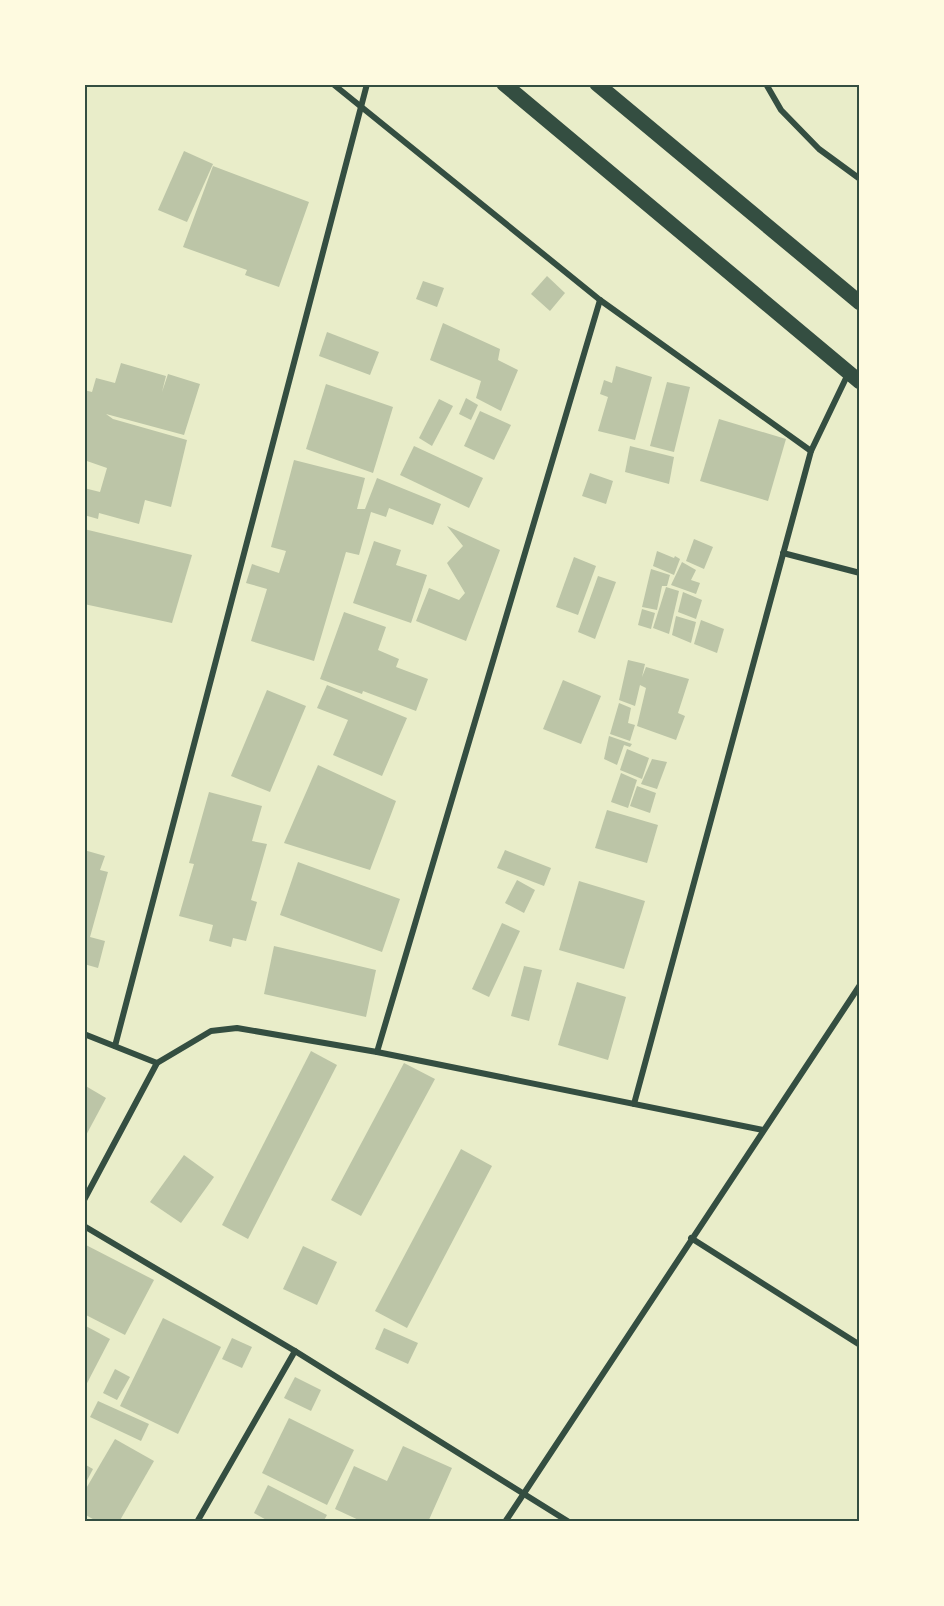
<svg xmlns="http://www.w3.org/2000/svg" width="944" height="1606" viewBox="0 0 944 1606" font-family="Arial,sans-serif">
  <style>
    .building { fill: #bcc5a7 }
    .lines { fill: none; stroke-linecap: round; stroke-linejoin: round }
    .minor { stroke: #344e41; stroke-width: 6 }
    .primary { stroke: #344e41; stroke-width: 15 }
    .neatline { fill: none; stroke: #344e41; stroke-width: 2 }
  </style>
  <rect width="100%" height="100%" fill="#e9edc9"/>
  <g class="building">
    <path d="M184,151L213,164L187,222L158,210Z"/>
    <path d="M213,166L309,202L279,287L245,275L247,270L183,247Z"/>
    <path d="M547,276L565,293L550,311L531,294Z"/>
    <path d="M423,281L444,288L437,307L416,299Z"/>
    <path d="M443,323L500,349L498,360L518,370L501,411L476,398L481,381L430,360Z"/>
    <path d="M327,332L379,352L370,375L319,356Z"/>
    <path d="M121,363L166,376L162,392L168,374L200,384L184,435L106,414L113,419L187,440L171,507L145,500L139,524L99,513L98,519L84,515V488L100,492L107,468L84,460V390L92,392L96,378L115,383Z"/>
    <path d="M616,366L652,377L635,440L598,431L608,397L600,394L604,380L612,383Z"/>
    <path d="M667,382L690,387L674,452L650,446Z"/>
    <path d="M326,384L393,407L373,473L306,449Z"/>
    <path d="M466,398L478,405L471,420L459,414Z"/>
    <path d="M439,399L453,406L432,446L419,438Z"/>
    <path d="M480,411L511,425L494,460L464,446Z"/>
    <path d="M719,419L786,439L768,501L700,481Z"/>
    <path d="M414,446L483,478L469,508L400,475Z"/>
    <path d="M630,446L674,457L669,484L625,472Z"/>
    <path d="M294,460L365,478L357,509H365L377,478L441,504L433,525L389,508L386,517L371,512L359,555L346,552L314,661L251,641L267,589L246,583L252,564L279,573L286,551L271,547Z"/>
    <path d="M590,473L613,481L606,504L582,496Z"/>
    <path d="M447,526L500,550L466,641L416,621L429,588L459,600L465,593L447,563L463,546Z"/>
    <path d="M84,529L192,555L172,623L84,604Z"/>
    <path d="M694,539L713,547L704,569L686,561Z"/>
    <path d="M374,541L401,550L396,565L427,575L411,623L353,603Z"/>
    <path d="M657,551L674,558L675,556L680,559L674,575L653,566Z"/>
    <path d="M574,557L596,566L578,615L556,607Z"/>
    <path d="M682,562L696,570L691,580L700,583L696,594L671,585Z"/>
    <path d="M651,569L670,575L667,586H662L657,610L642,607Z"/>
    <path d="M598,576L616,582L595,639L578,632Z"/>
    <path d="M666,587L679,591L669,634L653,628Z"/>
    <path d="M683,592L702,600L696,619L678,612Z"/>
    <path d="M642,609L655,613L651,629L638,625Z"/>
    <path d="M344,612L386,627L378,650L399,659L396,667L428,679L416,711L363,691L362,694L320,679Z"/>
    <path d="M676,616L696,622L691,643L672,635Z"/>
    <path d="M701,620L724,629L717,653L694,644Z"/>
    <path d="M628,660L645,664L642,677L646,667L689,679L678,713L685,716L676,740L637,726L646,688L640,685L635,706L619,700Z"/>
    <path d="M563,680L601,696L581,744L543,729Z"/>
    <path d="M327,685L407,718L382,776L333,755L348,720L317,708Z"/>
    <path d="M267,690L306,706L270,792L231,776Z"/>
    <path d="M619,703L631,708L628,723L635,725L630,741L610,734Z"/>
    <path d="M609,736L632,744L630,747L624,745L617,765L604,759Z"/>
    <path d="M627,749L649,758L642,779L620,770Z"/>
    <path d="M652,759L667,762L657,789L641,784Z"/>
    <path d="M318,765L396,801L370,870L284,843Z"/>
    <path d="M621,773L637,780L628,808L611,802Z"/>
    <path d="M637,786L656,793L650,813L630,806Z"/>
    <path d="M209,792L262,806L252,841L267,844L251,900L257,902L246,941L233,938L231,947L209,941L213,925L179,916L194,864L189,863Z"/>
    <path d="M607,810L658,825L647,863L595,848Z"/>
    <path d="M84,850L105,856L100,870L108,872L90,937L105,941L98,968L84,964Z"/>
    <path d="M505,850L551,868L544,886L497,868Z"/>
    <path d="M298,862L400,899L382,952L280,915Z"/>
    <path d="M517,880L535,890L524,913L505,903Z"/>
    <path d="M579,881L645,901L624,969L559,950Z"/>
    <path d="M502,923L520,931L489,997L472,989Z"/>
    <path d="M274,946L376,970L366,1017L264,994Z"/>
    <path d="M524,966L542,970L529,1021L511,1016Z"/>
    <path d="M577,982L626,997L608,1060L558,1045Z"/>
    <path d="M311,1051L337,1065L248,1239L222,1225Z"/>
    <path d="M404,1063L435,1079L361,1216L331,1200Z"/>
    <path d="M84,1085L106,1098L84,1139Z"/>
    <path d="M461,1149L492,1166L407,1328L375,1311Z"/>
    <path d="M184,1155L214,1177L181,1223L150,1202Z"/>
    <path d="M84,1244L154,1280L125,1335L84,1314Z"/>
    <path d="M303,1246L337,1262L317,1305L283,1289Z"/>
    <path d="M163,1318L221,1347L178,1434L120,1406Z"/>
    <path d="M84,1325L110,1339L84,1389Z"/>
    <path d="M384,1328L418,1343L408,1364L375,1349Z"/>
    <path d="M232,1338L252,1347L242,1368L222,1359Z"/>
    <path d="M115,1369L130,1377L117,1400L103,1393Z"/>
    <path d="M295,1377L321,1390L311,1411L284,1398Z"/>
    <path d="M98,1401L149,1424L141,1441L90,1417Z"/>
    <path d="M289,1418L354,1450L327,1505L262,1473Z"/>
    <path d="M115,1439L154,1461L119,1522H98L84,1514V1492Z"/>
    <path d="M403,1446L452,1468L428,1522H363L335,1509L354,1466L387,1481Z"/>
    <path d="M84,1464L93,1469L84,1486Z"/>
    <path d="M268,1485L327,1515L323,1522H270L254,1513Z"/>
  </g>
  <g class="lines">
    <g class="minor">
      <path d="M333,84L600,300L811,451"/>
      <path d="M766,84L781,110L819,149L860,179"/>
      <path d="M783,553L860,573"/>
      <path d="M84,1034L157,1063"/>
      <path d="M115,1046L367,84"/>
      <path d="M377,1052L600,300"/>
      <path d="M634,1104L811,451L848,374"/>
      <path d="M84,1200L157,1063L211,1031L237,1028L377,1052L763,1130"/>
      <path d="M84,1226L295,1351L569,1522"/>
      <path d="M691,1238L860,1345"/>
      <path d="M197,1522L295,1351"/>
      <path d="M505,1522L860,985"/>
    </g>
    <g class="primary">
      <path d="M504,84L860,382"/>
      <path d="M597,84L860,303"/>
    </g>
  </g>
  <rect width="944" height="1606" fill="none" stroke="#fefae0" stroke-width="171"/>
  <rect x="86" y="86" width="772" height="1434" class="neatline"/>
</svg>
